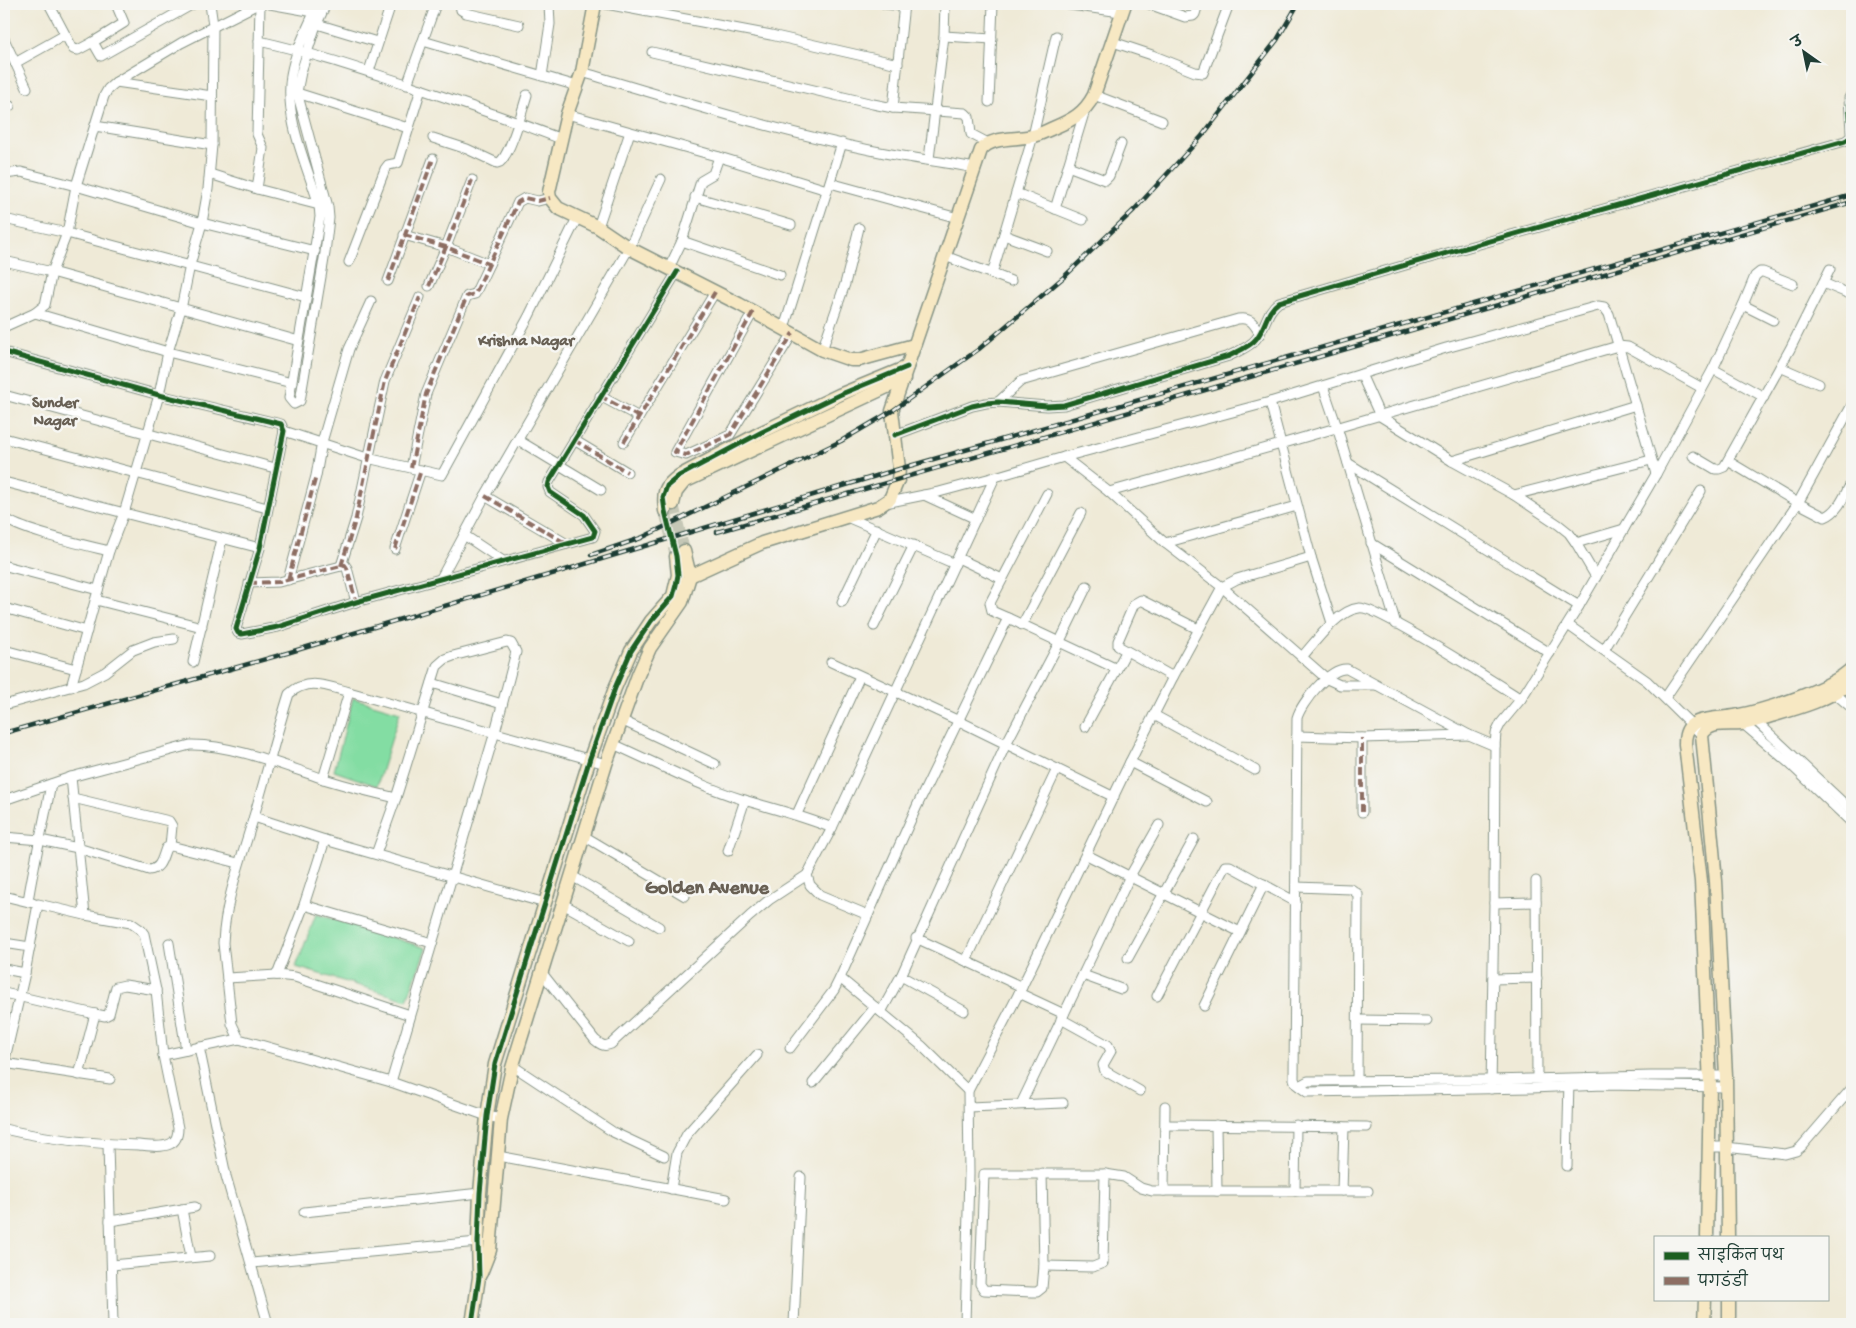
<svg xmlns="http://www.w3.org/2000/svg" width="1856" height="1328" viewBox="0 0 1856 1328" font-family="'Gochi Hand','Playpen Sans Deva',sans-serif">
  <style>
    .green { fill: #83dda3; stroke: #518d6c }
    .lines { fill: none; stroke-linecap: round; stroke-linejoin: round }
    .secondary-tunnel { stroke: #c5c7b6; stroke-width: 12; stroke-dasharray: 12 6; stroke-linecap: butt }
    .street-casing { stroke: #879486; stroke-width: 11 }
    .secondary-casing { stroke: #879486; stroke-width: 15 }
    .street { stroke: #fff; stroke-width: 9 }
    .secondary { stroke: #f7e8c3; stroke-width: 12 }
    .rail-casing { stroke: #1f3d34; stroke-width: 4.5 }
    .rail { stroke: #f6f6f2; stroke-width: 2.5; stroke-dasharray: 8; stroke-linecap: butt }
    .quiet { stroke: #8d6e63; stroke-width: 4; stroke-dasharray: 8 4; stroke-linecap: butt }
    .cycleway-casing { stroke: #f6f6f2; stroke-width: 8 }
    .cycleway { stroke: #1b5e20; stroke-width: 5 }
    .labels { text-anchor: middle; stroke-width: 5; stroke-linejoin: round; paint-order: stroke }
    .neighbourhood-label { font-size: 16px; font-weight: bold; fill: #686054; stroke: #f6f6f2 }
    .district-label { font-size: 20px; font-weight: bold; fill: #686054; stroke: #f6f6f2 }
  </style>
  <rect width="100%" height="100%" fill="#f6f6f2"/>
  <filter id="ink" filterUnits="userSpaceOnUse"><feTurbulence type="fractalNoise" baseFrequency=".02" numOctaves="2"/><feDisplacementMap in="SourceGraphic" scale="10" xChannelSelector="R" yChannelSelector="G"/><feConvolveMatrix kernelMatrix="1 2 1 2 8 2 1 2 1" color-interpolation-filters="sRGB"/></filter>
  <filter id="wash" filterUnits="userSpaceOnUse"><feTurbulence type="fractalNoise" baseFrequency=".0096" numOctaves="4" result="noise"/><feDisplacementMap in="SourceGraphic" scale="20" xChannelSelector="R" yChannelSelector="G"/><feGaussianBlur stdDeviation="1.12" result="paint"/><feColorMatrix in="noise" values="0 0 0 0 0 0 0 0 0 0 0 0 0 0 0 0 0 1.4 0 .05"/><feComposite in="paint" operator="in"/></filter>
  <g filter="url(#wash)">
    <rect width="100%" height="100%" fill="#efead7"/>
    <g class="green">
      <path d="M353,698L400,712L377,786L334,771Z"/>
      <path d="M316,914L426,948L407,1000L296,967Z"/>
    </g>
  </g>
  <g filter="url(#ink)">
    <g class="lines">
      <g class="secondary-tunnel">
        <path d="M673,504L684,551"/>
        <path d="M665,511L676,556"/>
      </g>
      <defs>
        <g id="street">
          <path d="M49,4L73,49L78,50L93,42L101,56L193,4"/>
          <path d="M270,4L314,12"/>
          <path d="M318,4C308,27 295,51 291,75C284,119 307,165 319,205L320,217L289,398L294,404L300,401L325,253L329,218L328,207L297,92L301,72L315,28L326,4"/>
          <path d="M460,4L461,10L466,13L519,25"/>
          <path d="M606,4L771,35L898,64"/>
          <path d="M885,4L903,6"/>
          <path d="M1063,4L1121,12"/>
          <path d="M1149,4L1185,17L1193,16L1195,14L1198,4"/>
          <path d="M317,24L377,42"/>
          <path d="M944,36L992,39"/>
          <path d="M4,39L27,88"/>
          <path d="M259,41C309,52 357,68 406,84C458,102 510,119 561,139"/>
          <path d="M423,41L577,86"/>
          <path d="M93,42L124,23L116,4"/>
          <path d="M1113,42L1152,55L1195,72L1203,73L1229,4"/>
          <path d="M652,52L873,104L893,108L965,113L969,117L971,134L988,143"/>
          <path d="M15,63L65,35"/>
          <path d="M369,71L391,4"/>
          <path d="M582,72C682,102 783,133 885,153C915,159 945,162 975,168"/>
          <path d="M542,76L550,24L549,4"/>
          <path d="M116,82L212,96"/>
          <path d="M407,85L436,4"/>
          <path d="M294,92L408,128"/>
          <path d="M1094,95L1162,121"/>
          <path d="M989,102L993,4"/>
          <path d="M893,108L904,4"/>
          <path d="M4,110L10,106"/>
          <path d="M567,114L716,156L827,190"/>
          <path d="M95,126L212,145"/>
          <path d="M433,138L467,149L497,163L500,162C511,153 522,111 527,95"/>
          <path d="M929,159L944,36L945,4"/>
          <path d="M1068,166L1105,180L1109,176L1121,144"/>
          <path d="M4,174L21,172L76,186L202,223L315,251"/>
          <path d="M210,174L257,189L319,205"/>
          <path d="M830,183L958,218"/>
          <path d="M257,189L263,148L257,134L260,4"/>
          <path d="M1016,193L1083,220"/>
          <path d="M695,197L791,225"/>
          <path d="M1055,209L1085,110"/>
          <path d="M4,219L67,233L306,297"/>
          <path d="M598,227L630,132"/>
          <path d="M404,235L446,247L489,264"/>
          <path d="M1004,235L1047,251"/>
          <path d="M682,241L780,275"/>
          <path d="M945,256L1011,281"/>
          <path d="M4,261L52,272L299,341"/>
          <path d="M349,262L385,169L388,165L398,163L421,89"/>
          <path d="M669,268L682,241L701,181L713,174L719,157"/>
          <path d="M992,274L1033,136L1056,36"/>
          <path d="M388,281L433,159"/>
          <path d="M1823,283L1852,295"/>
          <path d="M429,286L446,247L472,180"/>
          <path d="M1743,305L1773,320"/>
          <path d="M753,312L675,452L686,455L730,435L793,333"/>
          <path d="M35,313L168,352L292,383"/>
          <path d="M4,327L35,313L45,305L52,272L67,233L76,186L104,96L108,89L116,82L181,43L258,4"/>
          <path d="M784,328L842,143"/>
          <path d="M822,350L845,284L859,228"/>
          <path d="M4,352L159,395L281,424L284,431L260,548L236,629L238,633L242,634L278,627L356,602L593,537L595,531L584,515L550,492L548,487L549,482L677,272"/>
          <path d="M1780,367L1819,384"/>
          <path d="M1713,369L1764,397"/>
          <path d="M1361,374L1380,416L1452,461L1514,495L1559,525L1569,533L1576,543L1596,577"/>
          <path d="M1323,386L1337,427L1396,624"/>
          <path d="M4,395L275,468"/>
          <path d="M600,396L639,417"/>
          <path d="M998,402L1021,381L1238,319C1251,317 1254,324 1260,334"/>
          <path d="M1270,402L1311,557L1332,623"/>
          <path d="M284,431L367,458L442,475L529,316L577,218"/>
          <path d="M895,435L972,406L986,403L998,402L1047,406L1064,405L1229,356C1238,351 1250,347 1256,339C1266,327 1266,311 1279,302L1426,259L1845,141L1851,137V132L1849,98L1852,93"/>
          <path d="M4,438L267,508"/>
          <path d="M518,440L601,490"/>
          <path d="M574,440L627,472"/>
          <path d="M624,442L715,292"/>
          <path d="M1693,456L1715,469H1719L1724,467L1790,349L1830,269"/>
          <path d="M1064,457L1109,492L1165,543L1222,587L1327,679L1340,685H1376"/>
          <path d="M1452,461L1636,405"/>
          <path d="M1728,461L1798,503L1825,517C1839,512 1846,492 1852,481"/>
          <path d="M1348,463L1579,606"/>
          <path d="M411,468L426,394L467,296L475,294L518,202L525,198L538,201L550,198"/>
          <path d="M4,482L260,548"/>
          <path d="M1109,492L1281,444L1618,346L1628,347L1702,388"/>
          <path d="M1047,494L990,603L992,611L1008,618L1117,669"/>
          <path d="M924,495L976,519"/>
          <path d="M1514,495L1651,460"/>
          <path d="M485,496L567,544"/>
          <path d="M885,503L939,492L995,477L1064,457L1270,402L1446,348L1598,306L1604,307L1609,314L1656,474"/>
          <path d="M4,517C16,530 89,546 109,551"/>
          <path d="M847,517L955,564"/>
          <path d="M464,535L503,561"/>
          <path d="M1165,543L1297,506"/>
          <path d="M1371,543L1550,653"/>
          <path d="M1576,543L1624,529"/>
          <path d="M395,549L421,470"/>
          <path d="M958,558L1002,579"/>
          <path d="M6,566L98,590"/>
          <path d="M341,566L356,518L385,381L420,297"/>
          <path d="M441,578L485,496L629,248L661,179"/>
          <path d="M288,580L316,476L322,442L349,349L371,301"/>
          <path d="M249,583L279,582L345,565L347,568L356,602"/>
          <path d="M96,600L202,627"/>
          <path d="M842,602L877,529"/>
          <path d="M4,608L87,631"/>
          <path d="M1022,625L1081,513"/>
          <path d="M1568,625L1647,681L1702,735"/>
          <path d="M874,626L914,545"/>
          <path d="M4,650L76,669"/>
          <path d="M1604,650L1701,491"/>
          <path d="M1302,657C1315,642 1338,610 1359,608C1375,605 1499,685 1521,699"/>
          <path d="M193,662L222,539"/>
          <path d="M831,662L957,720L1114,797"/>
          <path d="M1173,677L1118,646V641L1134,604L1141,600L1198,629"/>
          <path d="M432,683L502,704"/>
          <path d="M71,687L109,551L124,513L159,395L168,352L181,309L190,265L202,223L208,189L212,145L213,25L210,4"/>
          <path d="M1832,691L1852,708"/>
          <path d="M1665,698L1798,503L1852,405"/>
          <path d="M4,705L84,683L105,672L133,650L154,642L174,639"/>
          <path d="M1154,715L1255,770"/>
          <path d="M1753,718L1852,811"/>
          <path d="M621,720L715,764"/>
          <path d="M1741,722L1789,763L1852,823"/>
          <path d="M1085,727L1126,652"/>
          <path d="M1297,736L1362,738L1469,735"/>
          <path d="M613,744C656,763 699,786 744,800C774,809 803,816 832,828"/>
          <path d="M1495,746L1469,735L1347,669C1330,667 1301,703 1297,718L1294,1079L1296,1084L1307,1092L1531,1088L1604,1085L1725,1087"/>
          <path d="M1130,762L1207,802"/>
          <path d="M71,777L85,915"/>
          <path d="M323,779L349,692"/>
          <path d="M73,798L169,821L172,826L170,846"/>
          <path d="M4,800L71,777L190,745C230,744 282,765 321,778C345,786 371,792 396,798"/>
          <path d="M1362,812V738"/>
          <path d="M797,814L860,676"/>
          <path d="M254,817L325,840L545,903"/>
          <path d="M584,836L685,896"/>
          <path d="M4,837L40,840L78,848L149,870C161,869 162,858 166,848L171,846L238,863"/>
          <path d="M728,851L745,800"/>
          <path d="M376,854L396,798L437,666L445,659L453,656L507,642L511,643L516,652L495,732L391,1082"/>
          <path d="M1087,855L1240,932"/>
          <path d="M807,875L810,885L820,895L868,915"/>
          <path d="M572,876L659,927"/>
          <path d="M1536,881L1537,1078"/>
          <path d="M1296,887L1351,889L1358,894L1357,1081"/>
          <path d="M4,896L33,903"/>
          <path d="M28,901C34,862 44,823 51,784"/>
          <path d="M1494,903L1536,902"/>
          <path d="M563,904L629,941"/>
          <path d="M304,905L432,943"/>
          <path d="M916,938L1022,987"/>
          <path d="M4,943L30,947"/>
          <path d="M169,943L186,1050"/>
          <path d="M1128,958L1194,839"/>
          <path d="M966,961L1057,769"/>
          <path d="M4,969L25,973"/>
          <path d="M542,973L595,1040C601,1045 604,1047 611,1044L750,916L769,900L807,875L832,828L995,477"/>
          <path d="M277,975L304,905L325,840"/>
          <path d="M1083,975L1121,989"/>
          <path d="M901,976L964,1011"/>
          <path d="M227,978L277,975L295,977L410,1015"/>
          <path d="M840,978L922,1046L968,1091"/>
          <path d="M1493,979L1537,978"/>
          <path d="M4,993L95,1014"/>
          <path d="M1019,993L1064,1014"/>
          <path d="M1157,996L1225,866H1230L1296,902"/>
          <path d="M1204,1006L1264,884"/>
          <path d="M881,1012L901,976L1006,744L1059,643L1087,586"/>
          <path d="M1061,1019L1108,1045L1111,1051L1103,1065L1105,1071L1140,1091"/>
          <path d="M1358,1020L1427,1021"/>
          <path d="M199,1047L226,1176L268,1324"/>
          <path d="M790,1048L834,990L840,978L917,806L1008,618"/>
          <path d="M163,1055L239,1039"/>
          <path d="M4,1063L25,973L38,904L85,915L131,923L141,930L144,934L156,990L163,1055L178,1128C178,1134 177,1141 170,1144C161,1148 149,1146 139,1145C94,1144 47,1139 4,1129"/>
          <path d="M4,1063L110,1079"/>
          <path d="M513,1066L613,1132L664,1156"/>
          <path d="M79,1075L95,1014L105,1016L109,1014L116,987L125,985L156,990"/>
          <path d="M813,1083L875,1007"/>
          <path d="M1299,1086L1308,1081L1491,1080L1651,1076H1726"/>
          <path d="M1491,1089L1494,903L1495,746L1496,733L1501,723L1521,699L1579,606L1656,474L1713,369L1743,305L1755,276L1760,272H1763L1793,284"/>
          <path d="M1021,1104L1130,876L1159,825"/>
          <path d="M969,1107L1063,1103"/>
          <path d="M501,1119L487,1116L391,1082L239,1039L232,1024L223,943C225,899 242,858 254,816C266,776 276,735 289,694C307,677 327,686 349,692L606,764"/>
          <path d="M1166,1125L1367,1127"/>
          <path d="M1216,1125L1217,1191"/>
          <path d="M108,1145L113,1324"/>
          <path d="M1710,1147H1726L1785,1154L1796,1151L1801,1147L1852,1088"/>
          <path d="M498,1156L726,1199"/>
          <path d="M1567,1166L1569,1080"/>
          <path d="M1042,1173L1044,1266L1042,1288L1037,1292H1032L984,1290L980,1284L984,1174H1105L1124,1177L1141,1188L1152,1191H1368"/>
          <path d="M671,1189L677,1153L687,1134L757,1055"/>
          <path d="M1164,1191L1165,1106"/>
          <path d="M1295,1191L1296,1125"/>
          <path d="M1342,1191L1344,1127"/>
          <path d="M182,1209L191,1257"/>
          <path d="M304,1212L480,1193"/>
          <path d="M110,1221L195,1207"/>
          <path d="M252,1263L478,1242"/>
          <path d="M112,1265L210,1256"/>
          <path d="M1044,1266L1093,1267L1103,1263L1105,1174"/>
          <path d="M794,1324L801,1177"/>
          <path d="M965,1324L969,1174L968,1091L1019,993L1130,762L1173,677L1222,587L1237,579L1311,557"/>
        </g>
        <g id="secondary">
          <path d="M595,4L582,72L567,114L549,192L550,198L558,208L598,227L629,248L739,304L822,350L851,360H859L914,345"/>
          <path d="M673,504L676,492L684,482L904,379"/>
          <path d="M665,511C663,493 663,487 679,476L762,432L839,395L907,367"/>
          <path d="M690,576L762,543L878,507L890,499L898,480L899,469L892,411L981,150C991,136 1016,140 1032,136C1039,135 1046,131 1053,128C1072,120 1084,114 1094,95L1125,4"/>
          <path d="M1707,1237L1710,1085L1701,881L1685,744C1685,736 1686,729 1693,724C1702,718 1724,718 1735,716C1766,710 1830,690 1852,668"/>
          <path d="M1728,1237L1726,1076L1716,881L1702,735C1709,721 1727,725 1741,724C1751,723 1761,719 1771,716C1799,708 1828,700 1852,682"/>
          <path d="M481,1273L490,1250L501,1119L512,1068L606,764L638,675L650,648L682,602L690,576L684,551"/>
          <path d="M472,1324L479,1277L478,1242L480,1193L487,1116L495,1064L590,758L615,688L631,651L651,621L673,596L678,575L676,556"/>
          <path d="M1704,1324L1705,1299"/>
          <path d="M1729,1324V1299"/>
        </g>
      </defs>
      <use href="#street" class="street-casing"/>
      <use href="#secondary" class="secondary-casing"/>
      <use href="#street" class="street"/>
      <use href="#secondary" class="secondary"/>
      <defs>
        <g id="rail">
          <path d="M717,532L1852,202"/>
          <path d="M591,555L641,538L841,441L892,411L979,349L1065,276L1134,210L1202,136L1277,40L1298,4"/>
          <path d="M4,733L287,653L562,571L899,469L1852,195"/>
        </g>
      </defs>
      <use href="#rail" class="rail-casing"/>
      <use href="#rail" class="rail"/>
      <g class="quiet">
        <path d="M404,235L446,247L489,264"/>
        <path d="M388,281L433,159"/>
        <path d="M429,286L446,247L472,180"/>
        <path d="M753,312L675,452L686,455L730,435L793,333"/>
        <path d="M600,396L639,417"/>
        <path d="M574,440L627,472"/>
        <path d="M624,442L715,292"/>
        <path d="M411,468L426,394L467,296L475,294L518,202L525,198L538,201L550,198"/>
        <path d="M485,496L567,544"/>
        <path d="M395,549L421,470"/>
        <path d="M341,566L356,518L385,381L420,297"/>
        <path d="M288,580L316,476"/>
        <path d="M249,583L279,582L345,565L347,568L356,602"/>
        <path d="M1362,812V738"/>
      </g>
      <defs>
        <g id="cycleway">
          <path d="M4,352L159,395L281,424L284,431L260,548L236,629L238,633L242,634L278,627L356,602L593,537L595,531L584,515L550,492L548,487L549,482L677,272"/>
          <path d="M895,435L972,406L986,403L998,402L1047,406L1064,405L1229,356C1238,351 1250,347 1256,339C1266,327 1266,311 1279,302L1426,259L1845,141L1851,137V132L1849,98L1852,93"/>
          <path d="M472,1324L479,1277L478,1242L480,1193L487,1116L495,1064L590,758L615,688L631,651L651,621L673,596L676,585L678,575L676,556L665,511L663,497L667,486L679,476L762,432L839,395L907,367"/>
        </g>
      </defs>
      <use href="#cycleway" class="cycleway-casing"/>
      <use href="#cycleway" class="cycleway"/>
    </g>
  </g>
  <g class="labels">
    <g class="neighbourhood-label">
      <text x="526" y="345">Krishna Nagar</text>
      <text x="55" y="407">Sunder<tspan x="55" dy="18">Nagar</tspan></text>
    </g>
    <g class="district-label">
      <text x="707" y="893">Golden Avenue</text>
    </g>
  </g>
  <rect width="1856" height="1328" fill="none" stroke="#f6f6f2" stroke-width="20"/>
  <rect x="1654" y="1236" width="175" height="65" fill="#f6f6f2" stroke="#a0aca6"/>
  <rect x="1664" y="1252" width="25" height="8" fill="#1b5e20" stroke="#a0aca6"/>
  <text x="1698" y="1260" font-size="15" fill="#1f3d34">साइकिल पथ</text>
  <rect x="1664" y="1277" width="25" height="8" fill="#8d6e63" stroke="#a0aca6"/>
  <text x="1698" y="1286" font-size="15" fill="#1f3d34">पगडंडी</text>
  <g transform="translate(1804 52) rotate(327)" stroke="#f6f6f2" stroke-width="4" paint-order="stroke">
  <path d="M0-4L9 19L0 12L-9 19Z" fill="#1f3d34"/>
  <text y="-8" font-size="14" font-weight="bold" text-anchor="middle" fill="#1f3d34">उ</text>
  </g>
</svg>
